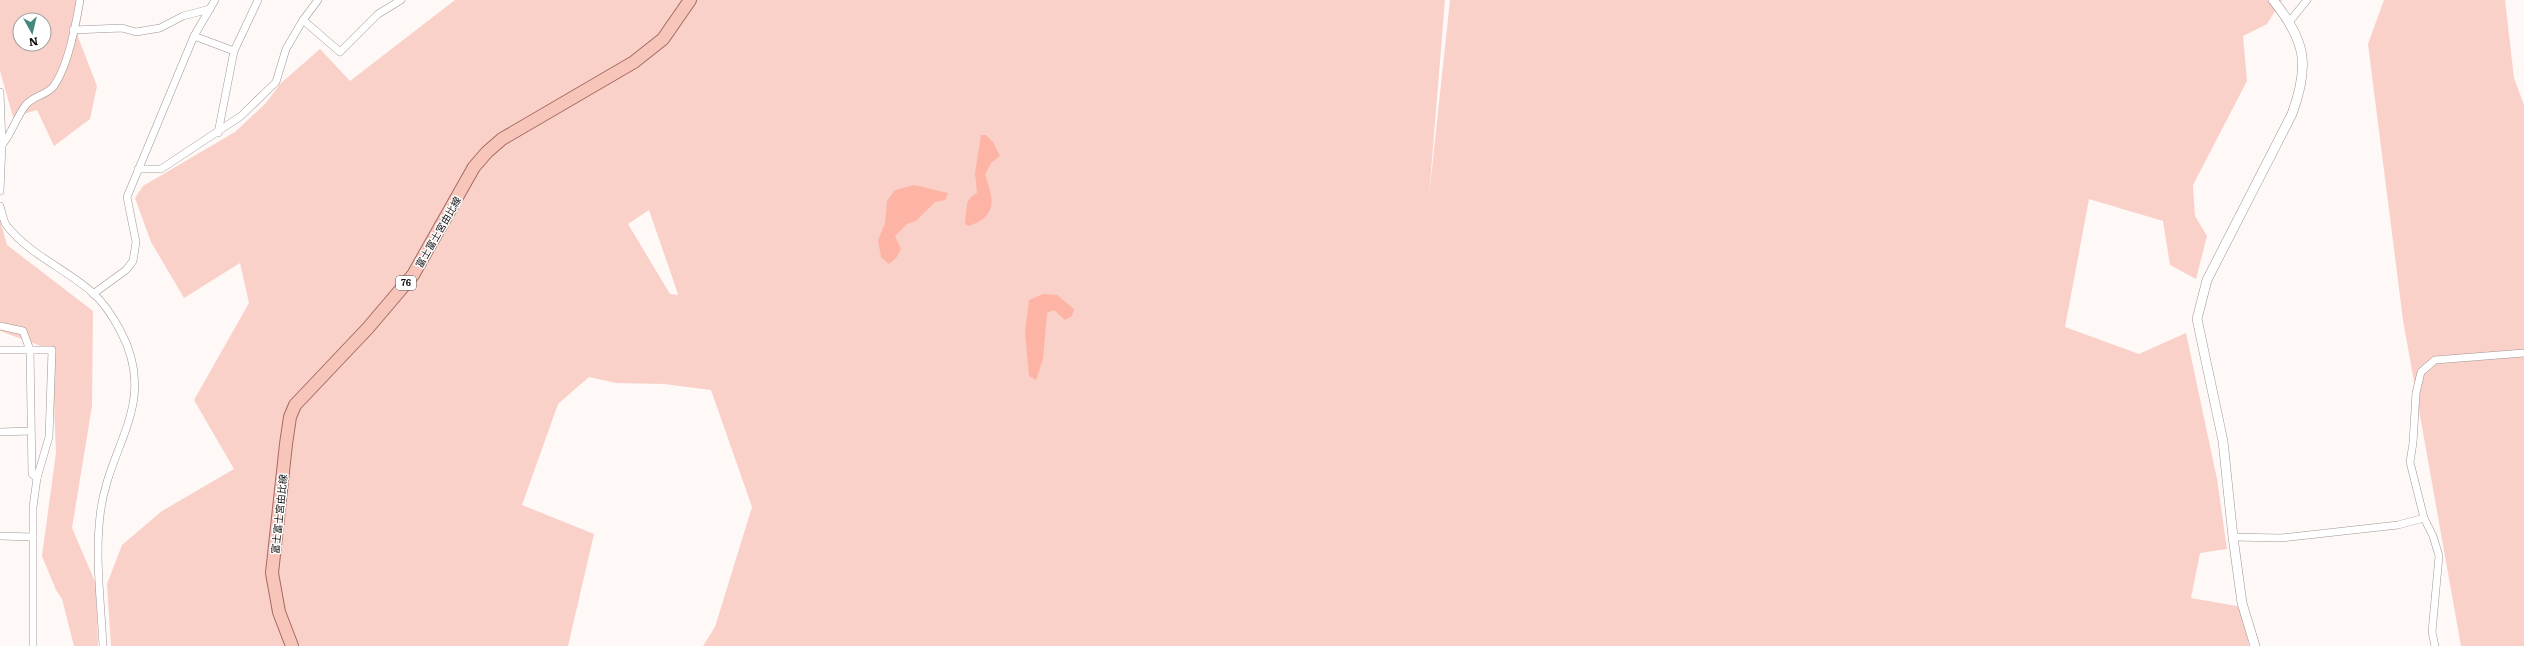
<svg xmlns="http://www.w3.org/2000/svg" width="2524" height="646" viewBox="0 0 2524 646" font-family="Literata,'Noto Sans JP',serif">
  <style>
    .green { fill: #f9d1c9; fill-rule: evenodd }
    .water { fill: #fdb4a5 }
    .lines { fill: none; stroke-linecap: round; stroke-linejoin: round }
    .minor-casing { stroke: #9e9694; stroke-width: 8 }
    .tertiary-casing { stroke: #9e9694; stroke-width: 10 }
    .primary-casing { stroke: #a46b61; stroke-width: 14 }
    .minor { stroke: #fff; stroke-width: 7 }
    .tertiary { stroke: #fff; stroke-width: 9 }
    .primary { stroke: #f8c5bb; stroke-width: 12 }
    .labels { text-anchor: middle; stroke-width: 3; stroke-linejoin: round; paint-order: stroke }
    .shield { fill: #fff; stroke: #585656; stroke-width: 1 }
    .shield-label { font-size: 9px; font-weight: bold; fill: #100d0d }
    .street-label { font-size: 10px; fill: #100d0d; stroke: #fff }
  </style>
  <rect width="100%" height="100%" fill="#fef8f7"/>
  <g class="green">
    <path d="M0,0H84L78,37L97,86L90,119L54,146L37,110L13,117L0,71ZM20,20H44V44H20Z"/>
    <path d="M455,0H1445L1429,196L1450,0H2282L2267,24L2243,36L2247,81L2193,185L2195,216L2207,236L2196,279L2170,265L2163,221L2089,199L2065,327L2139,354L2186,333L2217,479L2227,549L2200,553L2191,598L2242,607L2249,646H703L715,627L752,507L711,390L664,384L616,383L589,377L558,404L522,505L594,534L568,646H111L107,584L122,545L162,511L234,469L194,400L249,303L240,263L184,298L151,242L135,198L143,186L235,132L266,103L280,84L320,49L350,81ZM649,210L678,294V295L670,294L628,224Z"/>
    <path d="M2384,0H2505L2514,78L2524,105V646H2461L2403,320L2368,44Z"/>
    <path d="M0,220L7,245L93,311L92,406L72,528L96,584L98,646H74L62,599L56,590L42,556L56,453L52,350L0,331Z"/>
  </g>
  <g class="water">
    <path d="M981,135H986L993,142L1000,156L991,163L985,175C994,199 998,216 969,226L965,224L967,203L971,197L977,193L975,173Z"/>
    <path d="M914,185L948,193L945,200L935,202L916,221L907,224L895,236L901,249L896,258L889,264L881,257L878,240L885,223L887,201L895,190Z"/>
    <path d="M1043,294L1057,295L1074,309L1072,316L1065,320L1054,310L1047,313L1043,359L1036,380L1029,376L1025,332L1029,300Z"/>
  </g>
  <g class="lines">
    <defs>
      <g id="minor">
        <path d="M303,20L318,0"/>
        <path d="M2290,21L2307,0"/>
        <path d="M73,30L122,28L136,32L160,28L183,16L210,9"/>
        <path d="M194,36L234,51"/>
        <path d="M0,92L2,145L0,191"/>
        <path d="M218,133L234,51L258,0"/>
        <path d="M2,145C12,133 16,118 25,106C32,96 45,96 53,87C68,68 76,24 80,0"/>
        <path d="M138,169H161L241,116L276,82L286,49L303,20L340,52L378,14L401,0"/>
        <path d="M0,206C2,212 3,221 7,226C30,255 66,269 93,293C104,303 113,317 120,330C160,404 107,446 100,516C95,558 101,603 103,646"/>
        <path d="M93,294L126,270L133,261L136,242L127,197L194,36L215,0"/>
        <path d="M0,326L23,331L30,350L32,474L37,478"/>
        <path d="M0,350H52L49,437L37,478L33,507V646"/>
        <path d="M0,432L30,431"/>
        <path d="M0,536L33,537"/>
        <path d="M2233,537L2281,538L2398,525L2424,518"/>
        <path d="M2435,646L2432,632L2439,556L2433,536L2424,518L2410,462L2413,443L2416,393L2421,372L2435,360L2524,353"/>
      </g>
      <path id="tertiary" d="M2255,646L2242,603L2233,537L2223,441L2197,319L2207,280L2292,114C2310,65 2306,41 2273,0"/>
      <path id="primary" d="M292,646L279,612L272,573L286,444L290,417L295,405L368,328L413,275L474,167L487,152L502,139L634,62L663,39L690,0"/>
    </defs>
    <use href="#minor" class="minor-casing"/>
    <use href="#tertiary" class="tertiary-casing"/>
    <use href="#primary" class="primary-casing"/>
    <use href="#minor" class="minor"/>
    <use href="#tertiary" class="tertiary"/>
    <use href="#primary" class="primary"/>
  </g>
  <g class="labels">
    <rect class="shield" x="396" y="276" width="20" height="14" rx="3"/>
    <g class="shield-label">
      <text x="406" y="286">76</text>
    </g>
    <g class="street-label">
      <text transform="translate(438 232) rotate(-60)" y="4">富士富士宮由比線</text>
      <text transform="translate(279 514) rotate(-84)" y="4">富士富士宮由比線</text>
    </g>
  </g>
  <g transform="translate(32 32) rotate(172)"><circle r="19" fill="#ffffff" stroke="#9f9e9e"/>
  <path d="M0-3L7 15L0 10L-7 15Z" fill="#44887c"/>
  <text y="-6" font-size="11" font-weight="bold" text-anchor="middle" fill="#100d0d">N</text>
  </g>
</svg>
